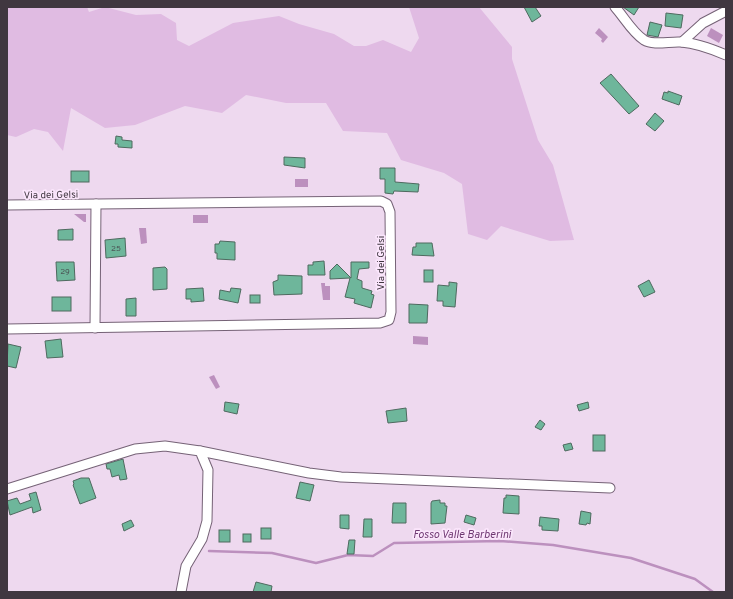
<svg xmlns="http://www.w3.org/2000/svg" width="733" height="599" viewBox="0 0 733 599" font-family="Overpass,sans-serif">
  <style>
    .green { fill: #e0bbe2 }
    .water { fill: #bc90be }
    .lines { fill: none; stroke-linecap: round; stroke-linejoin: round }
    .stream { stroke: #bc90be; stroke-width: 2.5 }
    .building { fill: #6eb69b; stroke: #4e6a5f }
    .minor-casing { stroke: #756276; stroke-width: 11 }
    .minor { stroke: #fff; stroke-width: 9 }
    .labels { text-anchor: middle; stroke-width: 3.5; stroke-linejoin: round; paint-order: stroke }
    .number-label { font-size: 8px; fill: #4c5757 }
    .street-label { font-size: 10px; fill: #403740; stroke: #fbe6fc }
    .water-label { font-size: 11px; font-style: italic; fill: #703973; stroke: #fbe6fc }
  </style>
  <rect width="100%" height="100%" fill="#eed9ef"/>
  <path class="green" d="M7,7H87L89,12L105,7L136,15L161,14L176,23L177,40L189,46L233,23L279,16L299,24L334,34L354,46H366L383,40L411,52L419,38L409,7H479L512,47V59L538,140L553,165L574,240L550,241L501,226L487,240L468,234L462,184L444,173L401,160L387,133L343,131L326,103H286L246,95L222,113L185,106L135,125L105,128L71,108L63,151L48,132L34,129L16,137L7,135Z"/>
  <g class="water">
    <path d="M599,28L608,37L603,43L601,41L602,39L595,33Z"/>
    <path d="M711,28L723,35L719,43L707,36Z"/>
    <rect x="295" y="179" width="13" height="8"/>
    <path d="M74,214H86V222H84Z"/>
    <rect x="193" y="215" width="15" height="8"/>
    <path d="M139,228H146L147,243L141,244Z"/>
    <path d="M321,283H325V286H330V300H323Z"/>
    <path d="M413,336L428,337V345L413,344Z"/>
    <path d="M214,375L220,387L216,389L209,377Z"/>
  </g>
  <g class="lines">
    <path class="stream" d="M209,551L272,553L316,563L348,555L373,556L394,543L500,541L553,545L631,558L695,579L713,592"/>
  </g>
  <g class="building">
    <path d="M524,7H535L541,16L532,22Z"/>
    <path d="M623,7H639L634,15Z"/>
    <path d="M666,13L683,15L681,28L665,26Z"/>
    <path d="M650,22L662,25L658,37L647,35Z"/>
    <path d="M611,74L639,106L629,114L600,83Z"/>
    <path d="M668,91L682,96L679,105L662,99L664,92L668,93Z"/>
    <path d="M655,113L664,121L655,131L646,124Z"/>
    <path d="M116,136L122,137V140L132,141V148L118,147V144H115Z"/>
    <path d="M284,157L305,158V168L284,165Z"/>
    <path d="M380,168H395V182L419,184L418,192L394,191L393,194L385,193V179H380Z"/>
    <rect x="71" y="171" width="18" height="11"/>
    <path d="M73,229V240H58V230Z"/>
    <path d="M125,238L126,256L106,258L105,240Z"/>
    <path d="M220,241L235,242V260L217,259V253H215V244H219Z"/>
    <path d="M416,243H432L434,256L412,255L413,247H416Z"/>
    <path d="M324,261L325,275H308V265H313V262Z"/>
    <path d="M56,262H74L75,280L57,281Z"/>
    <path d="M351,262H369V268L359,269L357,279L362,281V288L372,291L371,294L374,295L371,308L354,303L355,299L345,297L350,278L330,279V271L337,264L351,278Z"/>
    <path d="M165,267L167,269V289L153,290V268Z"/>
    <rect x="424" y="270" width="9" height="12"/>
    <path d="M278,275L302,276V294L274,295L273,282L278,280Z"/>
    <path d="M649,280L655,292L644,297L638,286Z"/>
    <path d="M449,282L457,283L455,307L443,306V301H437L438,285L449,286Z"/>
    <path d="M203,288L204,301L191,302V299H186V289Z"/>
    <path d="M231,288L241,289L238,303L219,299L220,290L230,292Z"/>
    <rect x="250" y="295" width="10" height="8"/>
    <rect x="52" y="297" width="19" height="14"/>
    <path d="M136,298V316H126V299Z"/>
    <path d="M409,304L428,305L427,323H409Z"/>
    <path d="M61,339L63,357L47,358L45,341Z"/>
    <path d="M8,344L21,347L16,368L7,366Z"/>
    <path d="M225,402L239,404L237,414L224,411Z"/>
    <path d="M588,402L589,408L579,411L577,405Z"/>
    <path d="M406,408L407,421L388,423L386,411Z"/>
    <path d="M540,420L545,424L541,430L535,427Z"/>
    <rect x="593" y="435" width="12" height="16"/>
    <path d="M571,443L573,449L565,451L563,445Z"/>
    <path d="M123,459L127,479L120,480L119,475L112,477L110,469H107L106,464Z"/>
    <path d="M81,478H89L96,498L80,504L73,485L74,484L73,481Z"/>
    <path d="M300,482L314,485L310,501L296,498Z"/>
    <path d="M36,492L41,510L33,513L32,507L10,515L7,501L17,498L20,504L31,500L29,494Z"/>
    <path d="M506,495L519,496V514L503,513L504,498H506Z"/>
    <path d="M440,500V503H445V506H447L445,523L431,524V503L432,501Z"/>
    <path d="M393,503H406V523H392Z"/>
    <path d="M581,511L591,513L590,524L587,523L586,525L579,524Z"/>
    <path d="M340,515H349V529L340,528Z"/>
    <path d="M466,515L476,518L474,525L464,522Z"/>
    <path d="M540,517L559,519L558,531L542,530V526H539Z"/>
    <path d="M364,519H372V537H363Z"/>
    <path d="M131,520L134,526L124,531L122,524Z"/>
    <rect x="261" y="528" width="10" height="11"/>
    <rect x="219" y="530" width="11" height="12"/>
    <rect x="243" y="534" width="8" height="8"/>
    <path d="M349,540H355L354,554H347Z"/>
    <path d="M256,582L272,586L271,592H253Z"/>
  </g>
  <g class="lines">
    <defs>
      <g id="minor">
        <path d="M615,7C624,17 632,32 644,40C654,46 670,41 681,42C696,43 712,49 726,55"/>
        <path d="M682,42L703,23L726,11"/>
        <path d="M7,205L381,201L387,204L390,212L391,312L389,320L380,323L7,329"/>
        <path d="M95,328L96,204"/>
        <path d="M200,451L309,473L341,477L610,488"/>
        <path d="M7,489L135,449L165,446L200,451L208,470L207,521L202,539L186,566L181,592"/>
      </g>
    </defs>
    <use href="#minor" class="minor-casing"/>
    <use href="#minor" class="minor"/>
  </g>
  <g class="labels">
    <g class="number-label">
      <text x="116" y="251">25</text>
      <text x="65" y="274">29</text>
    </g>
    <g class="street-label">
      <text transform="translate(51 194) rotate(-1)" y="4">Via dei Gelsi</text>
      <text transform="translate(380 263) rotate(-90)" y="4">Via dei Gelsi</text>
    </g>
    <g class="water-label">
      <text x="462" y="538">Fosso Valle Barberini</text>
    </g>
  </g>
  <rect width="733" height="599" fill="none" stroke="#403740" stroke-width="16"/>
</svg>
